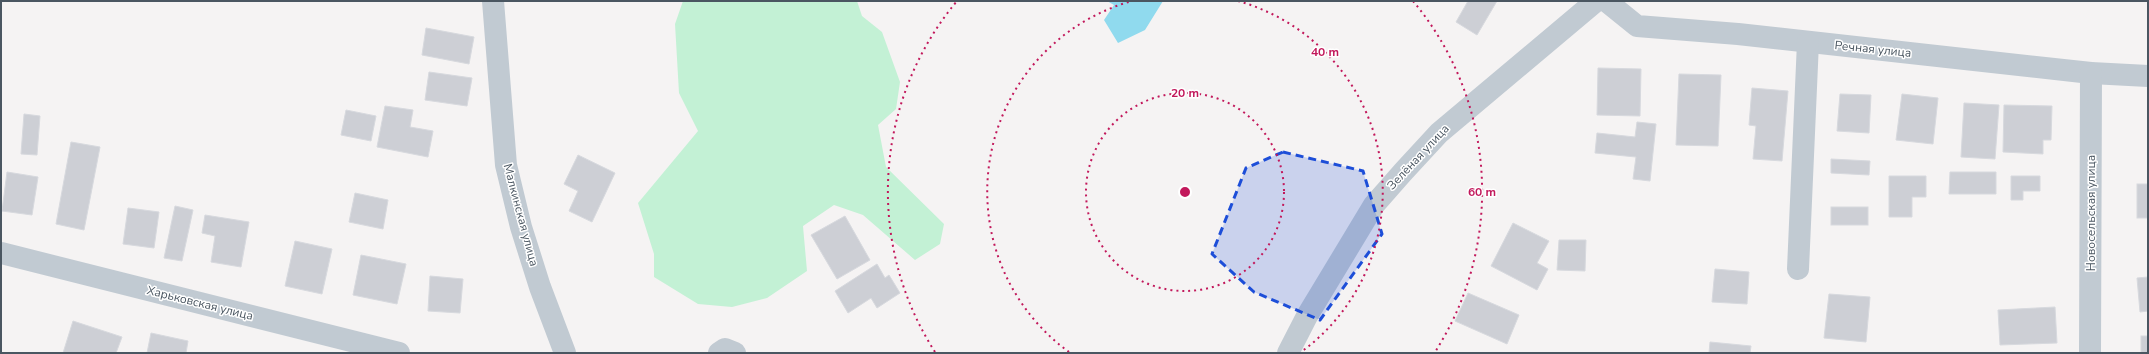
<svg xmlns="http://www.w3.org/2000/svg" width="2149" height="354" viewBox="0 0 2149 354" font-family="'Nunito Sans',sans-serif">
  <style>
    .green { fill: #c3f1d5 }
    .water { fill: #90daee }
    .building { fill: #cdcfd5; stroke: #d7d9de }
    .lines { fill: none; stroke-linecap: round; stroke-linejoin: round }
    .minor { stroke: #c1cad2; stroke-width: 22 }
    .marked { fill: #1d4ed8; fill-opacity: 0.2; stroke: #1d4ed8; stroke-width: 3; stroke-dasharray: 8 5; stroke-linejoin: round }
    .ring { fill: none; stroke: #c2185b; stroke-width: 2; stroke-dasharray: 2 4 }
    .labels { text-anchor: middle; stroke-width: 3; stroke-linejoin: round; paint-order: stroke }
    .street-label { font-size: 12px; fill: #4a5661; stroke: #fff }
    .centre { fill: #c2185b; stroke: #fff; stroke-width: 2 }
    .ring-label { font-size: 12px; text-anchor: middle; font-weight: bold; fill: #c2185b; stroke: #fff; stroke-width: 3; stroke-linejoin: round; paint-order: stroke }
  </style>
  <rect width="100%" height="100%" fill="#f5f3f3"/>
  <path class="green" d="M683,1H857L862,16L882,32L900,82L896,109L878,125L886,167L944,224L940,244L915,260L863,215L834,205L803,226L807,271L767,298L732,307L698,304L654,277V254L638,203L698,131L679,93L675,24Z"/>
  <path class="water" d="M1107,1H1163L1145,30L1118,43L1104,20L1114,5Z"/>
  <g class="building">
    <path d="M1468,1H1497L1477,35L1456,22Z"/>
    <path d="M426,28L474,37L469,64L422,55Z"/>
    <path d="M1598,68L1641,69L1640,116L1597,115Z"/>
    <path d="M429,72L472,78L467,106L425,100Z"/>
    <path d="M1679,74L1721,75L1718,146L1676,145Z"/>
    <path d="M1752,88L1788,91L1782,161L1753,159L1756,126L1749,125Z"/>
    <path d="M1840,94L1871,95L1869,133L1837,131Z"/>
    <path d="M1902,94L1938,98L1933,144L1896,140Z"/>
    <path d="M1964,103L1999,105L1995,159L1961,157Z"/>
    <path d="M2004,105L2052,106L2051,140H2043V154L2003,152Z"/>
    <path d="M385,106L413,110L410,127L433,131L428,157L377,147Z"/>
    <path d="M346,110L376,116L371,141L341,135Z"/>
    <path d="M24,114L40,116L37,155L21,154Z"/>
    <path d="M1637,122L1656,124L1650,181L1633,179L1636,157L1595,153L1597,133L1635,137Z"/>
    <path d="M71,142L100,147L84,230L56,224Z"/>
    <path d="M578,155L615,173L592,222L569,211L578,191L564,184Z"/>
    <path d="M1831,159L1870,161L1869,175L1831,173Z"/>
    <path d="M7,172L38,177L32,215L2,211Z"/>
    <path d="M1950,172H1996V194H1949Z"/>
    <path d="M1889,176H1926V197H1912V217H1889Z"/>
    <path d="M2011,176H2040V191H2023V200H2011Z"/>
    <rect x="2137" y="184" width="11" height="34"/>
    <path d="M355,193L388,200L383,229L349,222Z"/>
    <path d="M175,206L193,210L182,261L164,258Z"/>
    <rect x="1831" y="207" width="37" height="18"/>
    <path d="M128,208L159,212L154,248L123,244Z"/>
    <path d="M205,215L249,222L241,267L211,262L215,236L202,233Z"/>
    <path d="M845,216L870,260L837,279L811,235Z"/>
    <path d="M1513,223L1549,241L1537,263L1548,269L1537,290L1491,266Z"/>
    <path d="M1559,240H1586L1585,271L1557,270Z"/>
    <path d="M295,241L332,249L322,294L285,286Z"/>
    <path d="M361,255L406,264L397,304L353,295Z"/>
    <path d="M877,264L885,278L889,275L900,293L877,308L871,298L848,313L835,291Z"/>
    <path d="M1715,269L1749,272L1747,304L1712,302Z"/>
    <path d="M430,276L463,279L460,313L428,311Z"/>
    <path d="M2148,277V311L2140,312L2137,278Z"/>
    <path d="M1468,293L1519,315L1507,344L1455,321Z"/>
    <path d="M1829,294L1870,297L1866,342L1824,338Z"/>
    <path d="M2055,307L2057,343L2000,345L1998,310Z"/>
    <path d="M73,321L122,337L116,353H63Z"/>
    <path d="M151,333L188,341L186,353H147Z"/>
    <rect x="2141" y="336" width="7" height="17"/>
    <path d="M1710,342L1751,346L1750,353H1709Z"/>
  </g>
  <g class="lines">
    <g class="minor">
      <path d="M493,1L506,165L521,227L540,287L565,353"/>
      <path d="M1606,1L1637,26L1738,34L2091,73L2148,76"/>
      <path d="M1,253L399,353"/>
      <path d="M1798,269L1808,42"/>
      <path d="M719,353L725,349L735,353"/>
      <path d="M1288,353L1307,316L1374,205L1403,172L1439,133L1596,1"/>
      <path d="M2090,353L2091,73"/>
    </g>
  </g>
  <path class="marked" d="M1283,152L1363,171L1382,234L1320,320L1254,292L1212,254L1246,168Z"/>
  <g class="ring">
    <circle cx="1185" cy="192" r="99"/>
    <path d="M1069 352A198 198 0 0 1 1132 1M1238 1A198 198 0 0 1 1301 352"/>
    <path d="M935 352A297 297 0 0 1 957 1M1413 1A297 297 0 0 1 1435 352"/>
  </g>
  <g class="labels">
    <g class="street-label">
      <text transform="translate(1873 49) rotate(6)" y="4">Речная улица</text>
      <text transform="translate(1418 157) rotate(-47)" y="4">Зелёная улица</text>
      <text transform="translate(2091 213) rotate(-90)" y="4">Новосельская улица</text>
      <text transform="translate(521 215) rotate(75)" y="4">Малкинская улица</text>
      <text transform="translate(200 303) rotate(14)" y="4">Харьковская улица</text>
    </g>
  </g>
  <circle cx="1185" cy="192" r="6" class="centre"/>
  <g class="ring-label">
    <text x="1325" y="56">40 m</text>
    <text x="1185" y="97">20 m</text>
    <text x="1482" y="196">60 m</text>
  </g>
  <rect width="2149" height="354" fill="none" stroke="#4a5661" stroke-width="4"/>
</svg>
